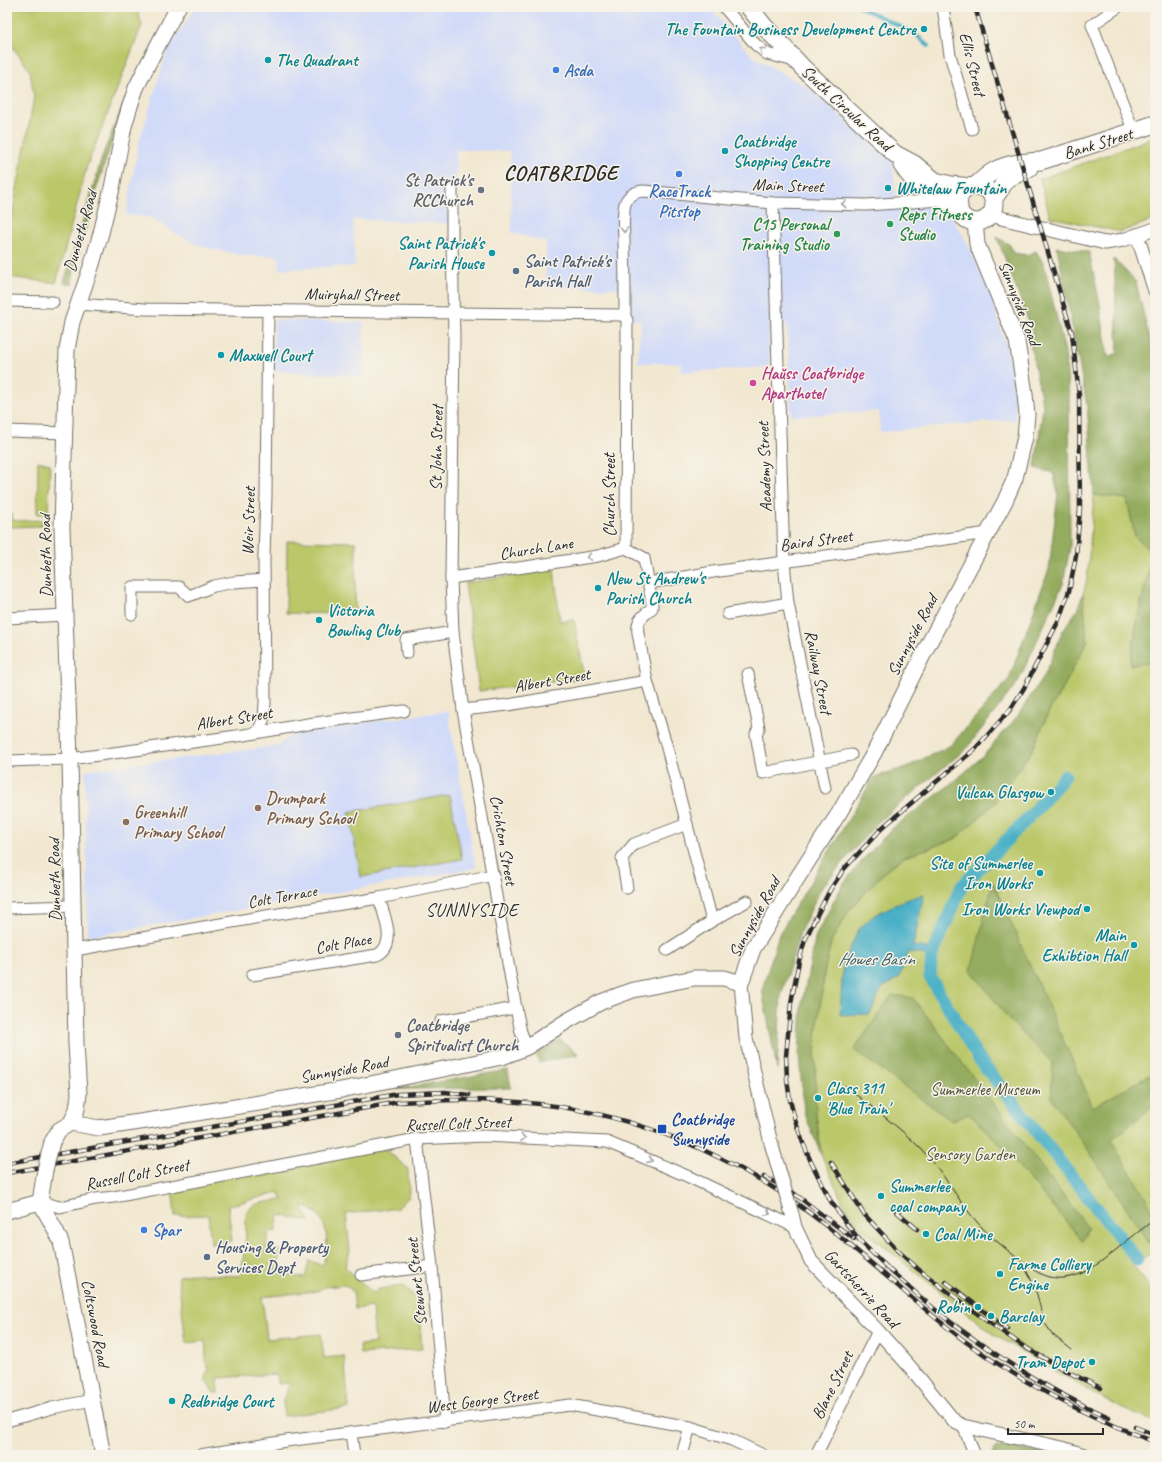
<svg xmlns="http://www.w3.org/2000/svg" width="1162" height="1462" viewBox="0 0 1162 1462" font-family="Caveat,sans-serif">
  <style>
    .built { fill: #d0daf9 }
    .green { fill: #bbc86a; stroke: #737a4a; fill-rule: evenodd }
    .forest { fill: #94ac5e; stroke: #606c44 }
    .water { fill: #47afc6; stroke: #396d78 }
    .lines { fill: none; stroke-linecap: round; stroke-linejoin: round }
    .stream { stroke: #47afc6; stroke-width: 4 }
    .canal { stroke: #47afc6; stroke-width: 13 }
    .minor-casing { stroke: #716d65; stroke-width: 13 }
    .tertiary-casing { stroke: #716d65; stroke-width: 15 }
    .secondary-casing { stroke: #716d65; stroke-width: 17 }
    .primary-casing { stroke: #716d65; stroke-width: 19 }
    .minor { stroke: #fff; stroke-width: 11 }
    .tertiary { stroke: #fff; stroke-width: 13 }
    .secondary { stroke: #fff; stroke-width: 15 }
    .primary { stroke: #fff; stroke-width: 17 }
    .tram { stroke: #2b2b2b; stroke-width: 1 }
    .rail-casing { stroke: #2b2b2b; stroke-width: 4.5 }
    .rail { stroke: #f7f3e8; stroke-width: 3; stroke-dasharray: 9; stroke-linecap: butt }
    .tertiary-bridge-casing { stroke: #716d65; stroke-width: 15; stroke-linecap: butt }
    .secondary-bridge-casing { stroke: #716d65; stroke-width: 17; stroke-linecap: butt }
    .tertiary-bridge { stroke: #fff; stroke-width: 13 }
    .secondary-bridge { stroke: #fff; stroke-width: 15 }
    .oneway { stroke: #a0a0a0 }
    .culture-dot { fill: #0f9aa8; stroke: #f7f3e8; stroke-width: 1.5 }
    .shop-dot { fill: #3f7fe0; stroke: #f7f3e8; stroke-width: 1.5 }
    .worship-dot { fill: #6b7280; stroke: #f7f3e8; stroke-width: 1.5 }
    .leisure-dot { fill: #2e9e5b; stroke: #f7f3e8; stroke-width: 1.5 }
    .service-dot { fill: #5c6f8a; stroke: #f7f3e8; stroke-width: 1.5 }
    .hotel-dot { fill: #d1479c; stroke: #f7f3e8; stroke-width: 1.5 }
    .education-dot { fill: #8d6e63; stroke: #f7f3e8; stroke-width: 1.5 }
    .transit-dot { fill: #1a4fb4; stroke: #f7f3e8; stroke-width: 1.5 }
    .labels { text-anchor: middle; stroke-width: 3; stroke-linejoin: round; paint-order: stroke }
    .culture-label { font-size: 17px; font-weight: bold; fill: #0d838f; stroke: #f7f3e8; text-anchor: start }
    .street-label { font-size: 17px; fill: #2b2b2b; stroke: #f7f3e8 }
    .shop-label { font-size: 17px; font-weight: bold; fill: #366cbe; stroke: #f7f3e8; text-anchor: start }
    .worship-label { font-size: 17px; font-weight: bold; fill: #5b616d; stroke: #f7f3e8; text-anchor: end }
    .leisure-label { font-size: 17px; font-weight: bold; fill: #27864d; stroke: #f7f3e8; text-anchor: start }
    .service-label { font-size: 17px; font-weight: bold; fill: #4e5e75; stroke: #f7f3e8; text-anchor: start }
    .hotel-label { font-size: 17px; font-weight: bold; fill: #b23c85; stroke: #f7f3e8; text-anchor: start }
    .education-label { font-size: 17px; font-weight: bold; fill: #785e54; stroke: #f7f3e8; text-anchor: start }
    .park-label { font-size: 17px; fill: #4f523b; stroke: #f7f3e8 }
    .transit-label { font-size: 17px; font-weight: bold; fill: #164399; stroke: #f7f3e8; text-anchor: start }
    .neighbourhood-label { font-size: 18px; letter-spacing: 1px; fill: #2b2b2b; stroke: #f7f3e8 }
    .water-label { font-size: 18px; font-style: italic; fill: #355961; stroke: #f7f3e8 }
    .district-label { font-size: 21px; font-weight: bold; letter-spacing: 1px; fill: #2b2b2b; stroke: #f7f3e8 }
  </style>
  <rect width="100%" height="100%" fill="#f7f3e8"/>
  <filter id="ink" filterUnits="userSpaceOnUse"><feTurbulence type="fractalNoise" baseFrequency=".025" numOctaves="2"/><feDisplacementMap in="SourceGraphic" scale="8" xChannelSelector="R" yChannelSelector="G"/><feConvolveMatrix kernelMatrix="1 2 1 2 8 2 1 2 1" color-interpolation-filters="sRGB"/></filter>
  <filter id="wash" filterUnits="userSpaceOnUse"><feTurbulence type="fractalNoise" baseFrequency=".012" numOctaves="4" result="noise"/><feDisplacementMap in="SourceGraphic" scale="16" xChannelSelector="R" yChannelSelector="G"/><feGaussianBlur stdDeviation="0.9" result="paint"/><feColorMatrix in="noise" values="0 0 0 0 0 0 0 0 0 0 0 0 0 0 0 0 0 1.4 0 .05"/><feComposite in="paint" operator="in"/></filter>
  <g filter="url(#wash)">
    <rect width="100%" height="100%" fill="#f2e8d1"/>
    <g class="built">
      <path d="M196,7H710L752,56L810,89L893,162L896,205L942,202L965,239L991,296L1014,373L1015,420L983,422L880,432L879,411L791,416L787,323H769L770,367L682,372L681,363H638L641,320H626L625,288L546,287V242L512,233L510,151L456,150V224L353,219L355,266L279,269V256H246L212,249L196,244L175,233L150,217L126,215L138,146L168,48Z"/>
      <path d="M275,320L364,322L363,376L271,371Z"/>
      <path d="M448,711L476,868L92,936L88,934L85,773L87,770L277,746L297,732Z"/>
    </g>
    <g class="green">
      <path d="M7,7H136L142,25L87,166L56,283L7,277V242L34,98L30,71L7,39Z"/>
      <path d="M1155,137V219L1121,232L1050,217L1040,179Z"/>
      <path d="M38,461L50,464L48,514H37Z"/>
      <path d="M1094,495L1127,499L1135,536L1153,555L1138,615L1130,665L1155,662V1250L1133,1265L1155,1294V1422L1123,1409L1059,1374L992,1333L858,1226L844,1205L821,1154L816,1114L815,1058L816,1036L825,968L831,942L848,912L884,872L904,857L955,839L994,804L1033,749L1049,711L1063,688L1087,641L1083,593L1087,580Z"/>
      <path d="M7,514H11L14,521L42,520V526L7,527Z"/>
      <path d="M287,541L356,542L355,614L286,613Z"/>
      <path d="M554,569L560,621L574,620L585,678L479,691L465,583Z"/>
      <path d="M450,795L462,859L361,877L349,812Z"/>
      <path d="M382,1146L408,1169L409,1197L398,1208L346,1214L350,1251L345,1267L374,1294L378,1289L403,1286L418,1299L422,1349L360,1354L359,1345L375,1343L372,1307L355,1309L353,1291L345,1285L325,1287L317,1291L262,1297L267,1339L321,1334L324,1358L344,1356L349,1408L284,1416L283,1400L290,1383L278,1384L277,1374L218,1378V1394L213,1392L205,1380L209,1370L205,1360L206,1355L205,1341L186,1343L178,1276L189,1274L241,1276C243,1259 246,1243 246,1226C246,1221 245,1214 248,1210C254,1202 274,1201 283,1200L279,1192L228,1206L232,1241L211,1244L208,1215L175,1216L172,1186ZM302,1205C307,1208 315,1211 318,1215C330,1229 327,1249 323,1265L309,1261L305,1278L276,1272L281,1250L266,1247L270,1231L275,1232L279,1215L309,1221Z"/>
    </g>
    <g class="forest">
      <path d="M127,96L97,187L73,274L72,285L64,283L103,154Z"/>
      <path d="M997,237L1010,245L1013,253L1027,255L1036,251L1044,264L1065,352L1069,396L1070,547L1063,584L1018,682L966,749L877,823L822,887L800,932L781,996L777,1069L762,990L779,934L874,777L907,767L951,745L1009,679L1049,569L1058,493L1053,473L1035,468L1043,407L1029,338L1033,334Z"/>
      <path d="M1057,247L1089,252L1099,299L1108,357L1118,353L1114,259L1136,282L1155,362V662L1130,665L1138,615L1153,555L1135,536L1127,499L1094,495L1087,405Z"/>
      <path d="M1083,593L1087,641L1063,688L1049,711L1033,749L994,804L955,839L904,857L884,872L848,912L831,942L825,968L816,1036L815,1058L816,1114L821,1154L804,1112L799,1056L802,1003L816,935L843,884L867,855L893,828L955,781L984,755L1017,717L1045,674L1063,630L1078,609Z"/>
      <path d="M993,882L1093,1107L1155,1072V1104L1111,1140L1155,1214V1252L1091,1154L1051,1098L1053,1063L1011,1022L971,970Z"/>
      <path d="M892,995L913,998L1088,1228L1082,1240L996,1140L969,1114L952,1121L854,1050Z"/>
      <path d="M560,1040L579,1054L540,1063L536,1054Z"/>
      <path d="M508,1070L511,1088L397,1089Z"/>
      <path d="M1006,1446L1048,1455H993L995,1448Z"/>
    </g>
    <path class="water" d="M924,894L913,946L933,949L932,956L909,952L899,978L882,988L870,1014L840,1015L843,963L859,929L873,916L900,902Z"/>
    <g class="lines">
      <path class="stream" d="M860,7L914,33L929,46"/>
      <path class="canal" d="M1065,776L1033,813L961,887L932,956L930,977L979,1059L1137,1259"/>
    </g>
  </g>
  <g filter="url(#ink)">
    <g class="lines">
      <defs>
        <g id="minor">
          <path d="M724,7L756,45L767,54L795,61"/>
          <path d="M943,7L950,55L972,129"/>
          <path d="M1118,7L1092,25L1134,132"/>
          <path d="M452,187V243L454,336L451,578L453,632L463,710L516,1008L521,1032L527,1047"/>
          <path d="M773,203L784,562L788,603L825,788"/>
          <path d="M7,301L53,302"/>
          <path d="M78,304L145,309L622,315L625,317"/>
          <path d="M7,431L65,433"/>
          <path d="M451,578L598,556L626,548"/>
          <path d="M649,583L713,572L988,533"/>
          <path d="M132,614V587H179L189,596L214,586L234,582L264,580"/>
          <path d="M728,614L788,603"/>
          <path d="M7,618L65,615"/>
          <path d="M407,653L406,640L453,632"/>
          <path d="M748,674L759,728L756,734L763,773L851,755"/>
          <path d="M463,710L508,705L647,681"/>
          <path d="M258,732L264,718L265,703L264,556L266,495L268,310"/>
          <path d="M7,761L70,759L244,735L308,724L404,711"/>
          <path d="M627,888L622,858L634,844L687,824"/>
          <path d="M7,908L73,906"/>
          <path d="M712,921L747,901"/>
          <path d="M75,950L260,917L379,898L494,875"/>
          <path d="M667,950L712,921L666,744L647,681L638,633C636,619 643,617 652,608V603L644,558L626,548L627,320L625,317C625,292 625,267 624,242C624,230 622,216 625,204C627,196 636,191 644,191L773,203L866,205L942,200"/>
          <path d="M252,975L377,955C398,945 384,916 379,898"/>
          <path d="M441,1021L516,1008"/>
          <path d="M417,1139L432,1266L445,1422"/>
          <path d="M40,1202L60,1207L96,1199L114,1197L417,1139L484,1136L607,1142L687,1176L795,1227"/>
          <path d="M361,1275L432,1266"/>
          <path d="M7,1421L52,1408L92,1400"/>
          <path d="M963,1426L975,1455"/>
          <path d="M351,1433L354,1455"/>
          <path d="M200,1455L286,1441L570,1405L690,1427L732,1440L763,1455"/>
          <path d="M682,1455L690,1427"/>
          <path d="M816,1455L878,1331"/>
        </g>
        <g id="tertiary">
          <path d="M991,214L1001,218L1105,243L1123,240L1155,229"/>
          <path d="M1137,235L1155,291"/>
          <path d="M741,983L746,1038L771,1143"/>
          <path d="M792,1214L795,1227L811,1261L878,1331L911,1368L955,1422L963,1426L1062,1448L1084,1455"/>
        </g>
        <g id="secondary">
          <path d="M71,1123L77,1109L79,1094L76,1044L70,759L62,528L67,350L72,322L92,264L101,233L112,188L124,126L130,106L136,88L149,62L178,7"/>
          <path d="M52,1142L59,1130L71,1123L99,1128L153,1120L341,1090L502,1057L527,1047L567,1021L601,1002L633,990L694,978H724L741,983L753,949L796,880L839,813L874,753L929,643L1005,501L1015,478L1025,437L1027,415L1025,394L1017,341L977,244L975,221"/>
          <path d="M40,1202L56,1231L61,1242L103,1455"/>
          <path d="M40,1202L45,1170"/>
          <path d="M7,1211L40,1202"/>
        </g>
        <g id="primary">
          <path d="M749,7L764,26L803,68L895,154L914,164L935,181L951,185L971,187"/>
          <path d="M902,165C917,188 934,197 959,206"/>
          <circle cx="976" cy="204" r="18"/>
          <path d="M974,187C981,181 987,175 994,171C1008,163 1025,162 1041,161L1155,124"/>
          <path d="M993,200L1007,179L1029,168"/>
        </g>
      </defs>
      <use href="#minor" class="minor-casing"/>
      <use href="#tertiary" class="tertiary-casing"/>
      <use href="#secondary" class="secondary-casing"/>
      <use href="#primary" class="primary-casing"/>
      <use href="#minor" class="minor"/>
      <use href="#tertiary" class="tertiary"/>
      <use href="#secondary" class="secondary"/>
      <use href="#primary" class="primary"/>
      <g class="tram">
        <path d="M845,1086C871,1107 899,1126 922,1150C944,1172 957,1200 977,1222C987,1234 999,1243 1011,1253C1027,1266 1043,1280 1064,1278C1086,1276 1100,1262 1117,1249C1129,1239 1142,1229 1155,1219"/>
        <path d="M1024,1266L1035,1287L1044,1322L1053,1335L1072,1350"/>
      </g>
      <defs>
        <g id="rail">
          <path d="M831,1162L863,1213L897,1250L918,1269L987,1321L1023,1346L1068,1372L1101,1388"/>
          <path d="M7,1163L398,1094L445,1092L469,1095"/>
          <path d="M7,1173L399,1102C433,1100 467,1099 501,1101C601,1105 699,1139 783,1194C848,1238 904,1295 966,1342C1024,1384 1088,1417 1155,1442"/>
          <path d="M764,1177L787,1188L854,1239"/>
          <path d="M896,1211L917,1229"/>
          <path d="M886,1267C909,1286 931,1308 956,1326C1003,1361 1055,1394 1109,1417"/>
          <path d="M889,1269L862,1243L845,1222L830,1200L811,1162L803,1143L795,1120L790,1100L787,1080L786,1056L791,1003L799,961L805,940L816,917L830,890L844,869L883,827L975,749L1010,710L1024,688L1058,622L1069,591L1076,556L1080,509L1079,395L1072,333L975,7"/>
          <path d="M946,1282L1007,1329"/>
          <path d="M1135,1427L1155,1435"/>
        </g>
      </defs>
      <use href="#rail" class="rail-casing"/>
      <use href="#rail" class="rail"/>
      <defs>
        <path id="tertiary-bridge" d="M771,1143L792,1214"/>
        <path id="secondary-bridge" d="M45,1170L52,1142"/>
      </defs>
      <use href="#tertiary-bridge" class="tertiary-bridge-casing"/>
      <use href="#secondary-bridge" class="secondary-bridge-casing"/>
      <use href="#tertiary-bridge" class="tertiary-bridge"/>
      <use href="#secondary-bridge" class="secondary-bridge"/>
    </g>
    <defs><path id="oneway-chevron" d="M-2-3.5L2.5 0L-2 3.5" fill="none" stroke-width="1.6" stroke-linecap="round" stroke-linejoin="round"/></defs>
    <g class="oneway">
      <use href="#oneway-chevron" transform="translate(762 50) rotate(-142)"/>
      <use href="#oneway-chevron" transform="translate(844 204) rotate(-178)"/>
      <use href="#oneway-chevron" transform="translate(624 230) rotate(89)"/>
      <use href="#oneway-chevron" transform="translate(589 557) rotate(171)"/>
      <use href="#oneway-chevron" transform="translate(523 1138) rotate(3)"/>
      <use href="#oneway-chevron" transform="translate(650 1160) rotate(23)"/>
      <use href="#oneway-chevron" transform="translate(768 1213) rotate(25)"/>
    </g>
  </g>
  <g class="culture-dot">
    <circle cx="924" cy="29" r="4"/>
    <circle cx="268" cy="60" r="4"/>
    <circle cx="725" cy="151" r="4"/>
    <circle cx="888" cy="188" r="4"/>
    <circle cx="492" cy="253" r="4"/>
    <circle cx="221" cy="355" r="4"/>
    <circle cx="598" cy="588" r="4"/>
    <circle cx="319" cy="620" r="4"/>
    <circle cx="1051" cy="792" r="4"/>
    <circle cx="1040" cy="873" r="4"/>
    <circle cx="1087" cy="909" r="4"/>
    <circle cx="1134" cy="945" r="4"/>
    <circle cx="818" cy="1098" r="4"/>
    <circle cx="881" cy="1196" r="4"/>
    <circle cx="926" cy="1234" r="4"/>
    <circle cx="1000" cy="1274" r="4"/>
    <circle cx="978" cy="1307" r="4"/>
    <circle cx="991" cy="1316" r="4"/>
    <circle cx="1092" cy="1362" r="4"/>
    <circle cx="172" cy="1401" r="4"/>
  </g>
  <g class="shop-dot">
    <circle cx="556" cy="70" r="4"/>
    <circle cx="679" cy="174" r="4"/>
    <circle cx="144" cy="1230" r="4"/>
  </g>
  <g class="worship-dot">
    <circle cx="481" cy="190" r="4"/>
    <circle cx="398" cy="1035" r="4"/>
  </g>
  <g class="leisure-dot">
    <circle cx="890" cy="224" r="4"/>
    <circle cx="837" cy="234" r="4"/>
  </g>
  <g class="service-dot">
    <circle cx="516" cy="271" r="4"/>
    <circle cx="207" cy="1257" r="4"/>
  </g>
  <circle class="hotel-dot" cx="753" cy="383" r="4"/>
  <g class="education-dot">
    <circle cx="258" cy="808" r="4"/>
    <circle cx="126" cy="822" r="4"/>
  </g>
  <rect class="transit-dot" x="657" y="1124" width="10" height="10" rx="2"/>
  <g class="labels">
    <g class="culture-label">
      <text x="916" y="35" text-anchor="end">The Fountain Business Development Centre</text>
      <text x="276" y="66">The Quadrant</text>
      <text x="733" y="147">Coatbridge<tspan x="733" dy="20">Shopping Centre</tspan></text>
      <text x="896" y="194">Whitelaw Fountain</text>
      <text x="484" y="249" text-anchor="end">Saint Patrick's<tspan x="484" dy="20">Parish House</tspan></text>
      <text x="229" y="361">Maxwell Court</text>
      <text x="606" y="584">New St Andrew's<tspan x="606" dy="20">Parish Church</tspan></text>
      <text x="327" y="616">Victoria<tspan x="327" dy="20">Bowling Club</tspan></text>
      <text x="1043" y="798" text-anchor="end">Vulcan Glasgow</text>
      <text x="1032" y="869" text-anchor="end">Site of Summerlee<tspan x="1032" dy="20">Iron Works</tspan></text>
      <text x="1079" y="915" text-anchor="end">Iron Works Viewpod</text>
      <text x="1126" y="941" text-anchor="end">Main<tspan x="1126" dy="20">Exhibtion Hall</tspan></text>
      <text x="826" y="1094">Class 311<tspan x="826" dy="20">'Blue Train'</tspan></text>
      <text x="889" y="1192">Summerlee<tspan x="889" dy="20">coal company</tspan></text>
      <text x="934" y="1240">Coal Mine</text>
      <text x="1008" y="1270">Farme Colliery<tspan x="1008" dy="20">Engine</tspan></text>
      <text x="970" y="1313" text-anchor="end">Robin</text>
      <text x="999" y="1322">Barclay</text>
      <text x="1084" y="1368" text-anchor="end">Tram Depot</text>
      <text x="180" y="1407">Redbridge Court</text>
    </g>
    <g class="street-label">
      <text transform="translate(973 64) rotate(76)" y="6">Ellis Street</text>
      <text transform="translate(847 108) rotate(43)" y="6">South Circular Road</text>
      <text transform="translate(1098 143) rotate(-17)" y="6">Bank Street</text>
      <text transform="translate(788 185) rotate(2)" y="6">Main Street</text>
      <text transform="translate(80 231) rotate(-74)" y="6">Dunbeth Road</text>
      <text transform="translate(352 294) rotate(1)" y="6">Muiryhall Street</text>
      <text transform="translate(1020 303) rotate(69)" y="6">Sunnyside Road</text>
      <text transform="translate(436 448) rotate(-89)" y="6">St John Street</text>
      <text transform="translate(764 467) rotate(-92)" y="6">Academy Street</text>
      <text transform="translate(609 495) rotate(-90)" y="6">Church Street</text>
      <text transform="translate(248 521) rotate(-88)" y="6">Weir Street</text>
      <text transform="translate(816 540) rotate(-8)" y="6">Baird Street</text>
      <text transform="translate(536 548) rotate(-9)" y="6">Church Lane</text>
      <text transform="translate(45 556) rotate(-91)" y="6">Dunbeth Road</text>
      <text transform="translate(912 635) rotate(-62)" y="6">Sunnyside Road</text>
      <text transform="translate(819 672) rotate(79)" y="6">Railway Street</text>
      <text transform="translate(552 680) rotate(-10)" y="6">Albert Street</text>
      <text transform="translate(234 718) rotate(-9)" y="6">Albert Street</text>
      <text transform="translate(504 840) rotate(80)" y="6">Crichton Street</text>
      <text transform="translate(54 880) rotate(-91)" y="6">Dunbeth Road</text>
      <text transform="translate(282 896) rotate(-10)" y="6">Colt Terrace</text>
      <text transform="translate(754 917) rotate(-61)" y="6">Sunnyside Road</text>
      <text transform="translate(343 943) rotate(-10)" y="6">Colt Place</text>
      <text transform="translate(344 1069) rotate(-10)" y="6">Sunnyside Road</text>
      <text transform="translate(458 1123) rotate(-2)" y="6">Russell Colt Street</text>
      <text transform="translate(137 1174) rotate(-11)" y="6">Russell Colt Street</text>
      <text transform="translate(416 1282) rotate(-96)" y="6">Stewart Street</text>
      <text transform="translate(862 1288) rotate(47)" y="6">Gartsherrie Road</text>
      <text transform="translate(96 1323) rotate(79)" y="6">Coltswood Road</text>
      <text transform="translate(832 1385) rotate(-64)" y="6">Blane Street</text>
      <text transform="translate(482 1400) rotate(-7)" y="6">West George Street</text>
    </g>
    <g class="shop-label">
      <text x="564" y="76">Asda</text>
      <text x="679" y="197" text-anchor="middle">RaceTrack<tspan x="679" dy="20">Pitstop</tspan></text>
      <text x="152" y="1236">Spar</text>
    </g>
    <g class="worship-label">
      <text x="473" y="186">St Patrick's<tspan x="473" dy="20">RCChurch</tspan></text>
      <text x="406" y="1031" text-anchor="start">Coatbridge<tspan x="406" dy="20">Spiritualist Church</tspan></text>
    </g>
    <g class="leisure-label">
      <text x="898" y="220">Reps Fitness<tspan x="898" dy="20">Studio</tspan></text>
      <text x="829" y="230" text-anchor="end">C15 Personal<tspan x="829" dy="20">Training Studio</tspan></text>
    </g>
    <g class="service-label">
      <text x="524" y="267">Saint Patrick's<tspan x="524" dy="20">Parish Hall</tspan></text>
      <text x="215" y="1253">Housing &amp; Property<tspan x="215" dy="20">Services Dept</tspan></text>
    </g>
    <g class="hotel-label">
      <text x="761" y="379">Haŭss Coatbridge<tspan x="761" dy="20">Aparthotel</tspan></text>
    </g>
    <g class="education-label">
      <text x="266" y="804">Drumpark<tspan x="266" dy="20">Primary School</tspan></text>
      <text x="134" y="818">Greenhill<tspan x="134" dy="20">Primary School</tspan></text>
    </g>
    <g class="park-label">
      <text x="985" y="1095">Summerlee Museum</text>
      <text x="970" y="1160">Sensory Garden</text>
    </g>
    <g class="transit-label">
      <text x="671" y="1125">Coatbridge<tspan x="671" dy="20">Sunnyside</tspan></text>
    </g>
    <g class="neighbourhood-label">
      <text x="472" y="916">SUNNYSIDE</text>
    </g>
    <g class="water-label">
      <text x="876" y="965">Howes Basin</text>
    </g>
    <g class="district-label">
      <text x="561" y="180">COATBRIDGE</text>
    </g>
  </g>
  <rect width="1162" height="1462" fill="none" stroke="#f7f3e8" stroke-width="24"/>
  <path d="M1008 1428v6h95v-6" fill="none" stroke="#2b2b2b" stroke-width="2"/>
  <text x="1014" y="1428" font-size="12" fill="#2b2b2b" stroke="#f7f3e8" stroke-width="3" paint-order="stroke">50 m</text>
</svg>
